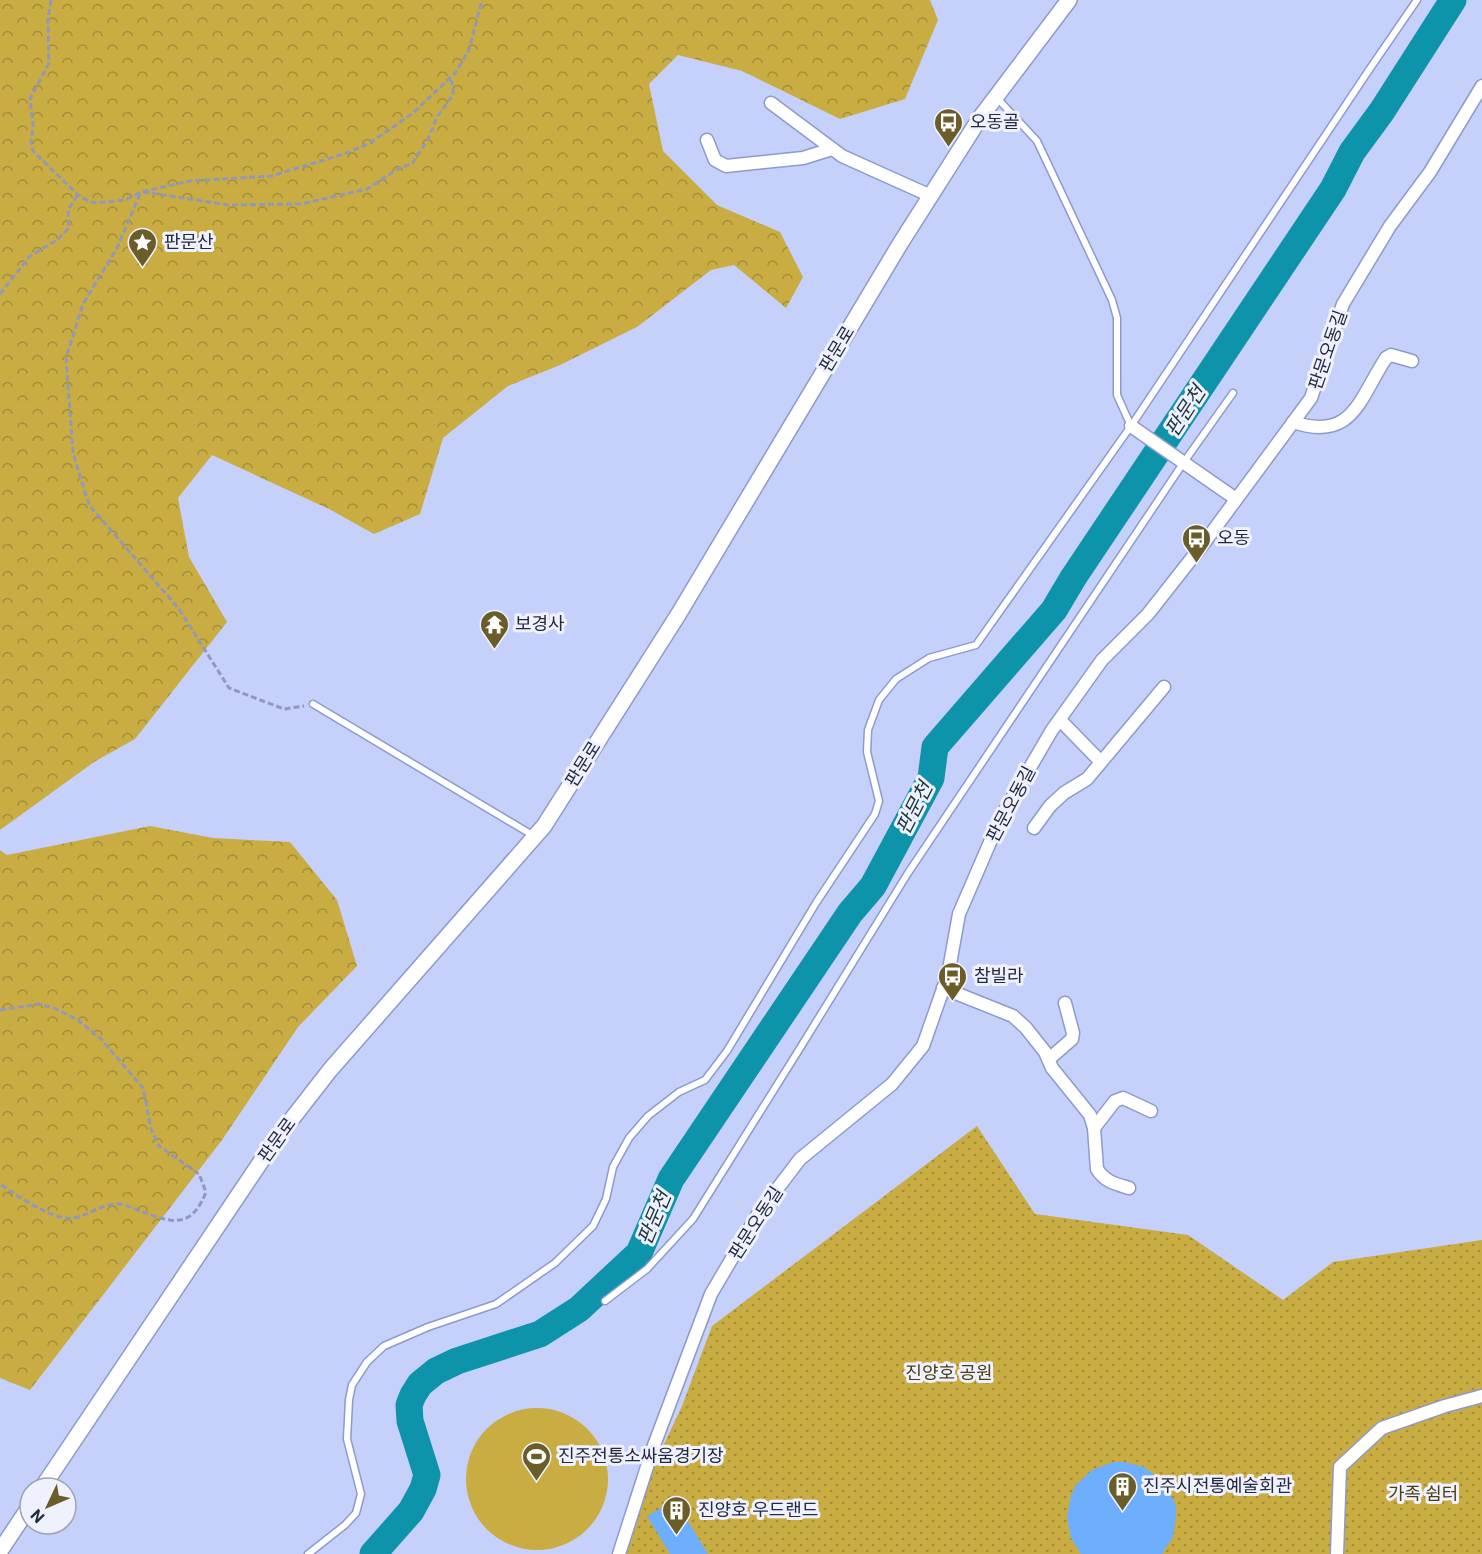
<svg xmlns="http://www.w3.org/2000/svg" width="1482" height="1554" viewBox="0 0 1482 1554" font-family="Roboto,'Noto Sans KR',sans-serif">
  <style>
    .forest { fill: url(#forest-crowns) }
    .park { fill: url(#park-dots) }
    .pitch { fill: #c9ad43 }
    .lines { fill: none; stroke-linecap: round; stroke-linejoin: round }
    .river { stroke: #0d94aa; stroke-width: 27 }
    .building { fill: #6daffd }
    .service-casing { stroke: #8d9acd; stroke-width: 9 }
    .minor-casing { stroke: #8d9acd; stroke-width: 15 }
    .tertiary-casing { stroke: #8d9acd; stroke-width: 18 }
    .path { stroke: #9099bc; stroke-width: 3; stroke-dasharray: 6 3; stroke-linecap: butt }
    .service { stroke: #fff; stroke-width: 6 }
    .minor { stroke: #fff; stroke-width: 12 }
    .tertiary { stroke: #fff; stroke-width: 15 }
    .labels { text-anchor: middle; stroke-width: 6; stroke-linejoin: round; paint-order: stroke }
    .poi-label { font-size: 18px; fill: #24293d; stroke: #eff2fe; text-anchor: start }
    .street-label { font-size: 18px; fill: #24293d; stroke: #eff2fe }
    .park-label { font-size: 18px; fill: #4b3f11; stroke: #eff2fe }
    .water-label { font-size: 20px; font-style: italic; fill: #1c353a; stroke: #eff2fe }
  </style>
  <defs>
    <pattern id="forest-crowns" width="20" height="18" patternUnits="userSpaceOnUse" patternTransform="scale(1.5)"><rect width="20" height="18" fill="#c9ad43"/><path d="M2 6a3 3 0 1 1 6 0M12 15a3 3 0 1 1 6 0" fill="none" stroke="#a38d39"/></pattern>
    <pattern id="park-dots" width="8" height="8" patternUnits="userSpaceOnUse" patternTransform="scale(1.5)"><rect width="8" height="8" fill="#c9ad43"/><path d="M2 2h.1M6 6h.1" fill="none" stroke="#a38d39" stroke-width="1.8" stroke-linecap="round"/></pattern>
  </defs>
  <rect width="100%" height="100%" fill="#c5d0fb"/>
  <g class="forest">
    <path d="M0,0H930L938,20L905,99L840,119L742,71L678,55L649,84L663,151L717,205L780,232L803,277L786,308L734,265L711,270L637,327L560,365L508,386L443,438L420,514L374,534L329,509L212,455L178,498L189,557L227,622L135,739L94,762L0,830Z"/>
    <path d="M150,826L213,838L290,842L337,900L357,966L298,1027L222,1140L30,1390L0,1378V850L7,855Z"/>
  </g>
  <path class="park" d="M977,1126L1035,1214L1188,1235L1283,1300L1333,1262L1482,1240V1554H623L649,1476L682,1406L712,1326Z"/>
  <circle class="pitch" cx="537" cy="1479" r="71"/>
  <g class="lines">
    <path class="river" d="M373,1554L411,1511L423,1489L427,1475L410,1421L409,1405L413,1395L420,1384L436,1371L457,1361L540,1334L579,1309L639,1253L671,1179L850,913L873,886L931,778L935,747L1054,610L1073,578L1333,189L1352,152L1382,111L1453,0"/>
  </g>
  <g class="building">
    <path d="M1113,1462H1124L1144,1467L1161,1479L1167,1487L1176,1506V1517L1173,1537L1162,1554H1081L1071,1538L1067,1517L1071,1495L1076,1485L1092,1470Z"/>
    <path d="M675,1500L708,1554H670L647,1516Z"/>
  </g>
  <g class="lines">
    <defs>
      <g id="service">
        <path d="M997,98L1037,141L1112,300L1117,318V395L1131,426"/>
        <path d="M313,704L534,836"/>
        <path d="M605,1301L647,1269L693,1219L797,1053L908,873L1184,462L1233,393"/>
        <path d="M308,1554L345,1525L356,1513L361,1494L347,1439L349,1400L352,1385L367,1362L384,1346L428,1327L496,1304L555,1263L593,1226L606,1199L613,1167L629,1138L648,1116L679,1092L705,1080L727,1051L816,903L875,814L879,801L867,752L868,730L879,700L896,679L929,658L976,645L1131,426L1369,70L1417,0"/>
      </g>
      <g id="minor">
        <path d="M771,103L842,156L931,196"/>
        <path d="M707,140L715,160L726,166L803,158L832,149"/>
        <path d="M1293,422C1353,442 1359,399 1386,358L1391,355L1412,361"/>
        <path d="M1131,426L1236,499"/>
        <path d="M1060,720L1100,761"/>
        <path d="M1034,828L1050,806L1064,793L1087,779L1164,687"/>
        <path d="M943,988L1013,1016L1026,1028L1045,1052L1052,1068L1090,1115L1094,1128L1097,1169C1105,1182 1116,1184 1129,1188"/>
        <path d="M1049,1059L1072,1039L1073,1033L1065,1003"/>
        <path d="M1094,1128L1115,1101L1123,1098L1151,1111"/>
        <path d="M619,1554L653,1448L711,1294L758,1214L800,1159L892,1084L923,1046L948,975L959,914L1000,819L1052,730L1102,660L1148,614L1207,539L1311,398L1343,304L1390,226L1430,172L1482,86"/>
        <path d="M1337,1554L1340,1467L1382,1428L1445,1406L1482,1396"/>
      </g>
      <g id="tertiary">
        <path d="M42,1488L274,1142L330,1070L544,826L678,615L900,244L980,118L1069,0"/>
        <path d="M0,1551L30,1506"/>
      </g>
    </defs>
    <use href="#service" class="service-casing"/>
    <use href="#minor" class="minor-casing"/>
    <use href="#tertiary" class="tertiary-casing"/>
    <g class="path">
      <path d="M51,0L48,21L49,63L30,99L33,124L31,142L33,151L78,195L90,202L97,203L125,200L141,192L190,181L271,176L344,154L370,143L413,113L456,72L469,50L482,0"/>
      <path d="M143,192L229,205L301,204L367,189L401,167L412,164L428,139L437,117L453,95V86L450,78"/>
      <path d="M140,194L117,248L83,304L66,358L73,453L89,505L179,609L229,688L284,709L304,706"/>
      <path d="M0,294L30,256L57,240L69,228L68,210L78,195"/>
      <path d="M0,1010L39,1004L54,1008L78,1020L101,1039L143,1088L151,1129L159,1146L199,1174L206,1192C190,1233 168,1221 135,1209C130,1207 123,1204 118,1204C101,1204 89,1215 74,1218C55,1222 16,1195 0,1184"/>
    </g>
    <use href="#service" class="service"/>
    <use href="#minor" class="minor"/>
    <use href="#tertiary" class="tertiary"/>
  </g>
  <defs>
    <symbol id="bus-pin" viewBox="-11 -11 22 30"><path d="M0 17L-7.5 6A9.5 9.5 0 1 1 7.5 6Z" fill="#6b5d2a" stroke="#eff2fe"/><path d="M-5-6H5V4H4V6H2V4H-2V6H-4V4H-5ZM-3.5-4V0h7V-4ZM-3.5 1.2v1.5H-2V1.2ZM2 1.2v1.5H3.5V1.2Z" fill="#fff"/></symbol>
    <symbol id="sight-pin" viewBox="-11 -11 22 30"><path d="M0 17L-7.5 6A9.5 9.5 0 1 1 7.5 6Z" fill="#6b5d2a" stroke="#eff2fe"/><path d="M0-6L1.8-2.2L6-1.7L2.9 1.2L3.7 5.4L0 3.3L-3.7 5.4L-2.9 1.2L-6-1.7L-1.8-2.2Z" fill="#fff"/></symbol>
    <symbol id="temple-pin" viewBox="-11 -11 22 30"><path d="M0 17L-7.5 6A9.5 9.5 0 1 1 7.5 6Z" fill="#6b5d2a" stroke="#eff2fe"/><path d="M0-6L5-2H3V0L6.5 2.5H4V6H1.5V3h-3V6H-4V2.5H-6.5L-3 0V-2H-5Z" fill="#fff"/></symbol>
    <symbol id="stadium-pin" viewBox="-11 -11 22 30"><path d="M0 17L-7.5 6A9.5 9.5 0 1 1 7.5 6Z" fill="#6b5d2a" stroke="#eff2fe"/><path d="M0-5a6.5 5 0 1 0 0 10a6.5 5 0 1 0 0-10ZM-3.5-1.8h7v3.6h-7Z" fill="#fff"/></symbol>
    <symbol id="building-pin" viewBox="-11 -11 22 30"><path d="M0 17L-7.5 6A9.5 9.5 0 1 1 7.5 6Z" fill="#6b5d2a" stroke="#eff2fe"/><path d="M-4-6H4V6H1V3H-1V6H-4ZM-2.5-4.3h1.7v1.8h-1.7ZM.8-4.3h1.7v1.8H.8ZM-2.5-1h1.7V.8h-1.7ZM.8-1h1.7V.8H.8Z" fill="#fff"/></symbol>
  </defs>
  <g fill-rule="evenodd">
    <use href="#bus-pin" x="932" y="106" width="33" height="45"/>
    <use href="#sight-pin" x="126" y="226" width="33" height="45"/>
    <use href="#bus-pin" x="1180" y="522" width="33" height="45"/>
    <use href="#temple-pin" x="478" y="608" width="33" height="45"/>
    <use href="#bus-pin" x="936" y="960" width="33" height="45"/>
    <use href="#stadium-pin" x="520" y="1440" width="33" height="45"/>
    <use href="#building-pin" x="1106" y="1470" width="33" height="45"/>
    <use href="#building-pin" x="660" y="1494" width="33" height="45"/>
  </g>
  <g class="labels">
    <g class="poi-label">
      <text x="970" y="128">오동골</text>
      <text x="164" y="248">판문산</text>
      <text x="1217" y="544">오동</text>
      <text x="515" y="630">보경사</text>
      <text x="974" y="982">참빌라</text>
      <text x="558" y="1462">진주전통소싸움경기장</text>
      <text x="1143" y="1492">진주시전통예술회관</text>
      <text x="698" y="1516">진양호 우드랜드</text>
    </g>
    <g class="street-label">
      <text transform="translate(837 349) rotate(-59)" y="6">판문로</text>
      <text transform="translate(1328 350) rotate(-71)" y="6">판문오동길</text>
      <text transform="translate(583 764) rotate(-58)" y="6">판문로</text>
      <text transform="translate(1011 804) rotate(-62)" y="6">판문오동길</text>
      <text transform="translate(277 1140) rotate(-54)" y="6">판문로</text>
      <text transform="translate(756 1223) rotate(-57)" y="6">판문오동길</text>
    </g>
    <g class="park-label">
      <text x="949" y="1379">진양호 공원</text>
      <text x="1423" y="1500">가족 쉼터</text>
    </g>
    <g class="water-label">
      <text transform="translate(1185 411) rotate(-57)" y="7">판문천</text>
      <text transform="translate(914 808) rotate(-63)" y="7">판문천</text>
      <text transform="translate(654 1218) rotate(-67)" y="7">판문천</text>
    </g>
  </g>
  <g transform="translate(48 1506) rotate(226)"><circle r="28" fill="#eff2fe" stroke="#9ea2b1" stroke-width="1.5"/>
  <path d="M0-4.5L10 22L0 15L-10 22Z" fill="#6b5d2a"/>
  <text y="-9" font-size="16" font-weight="bold" text-anchor="middle" fill="#24293d">N</text>
  </g>
</svg>
